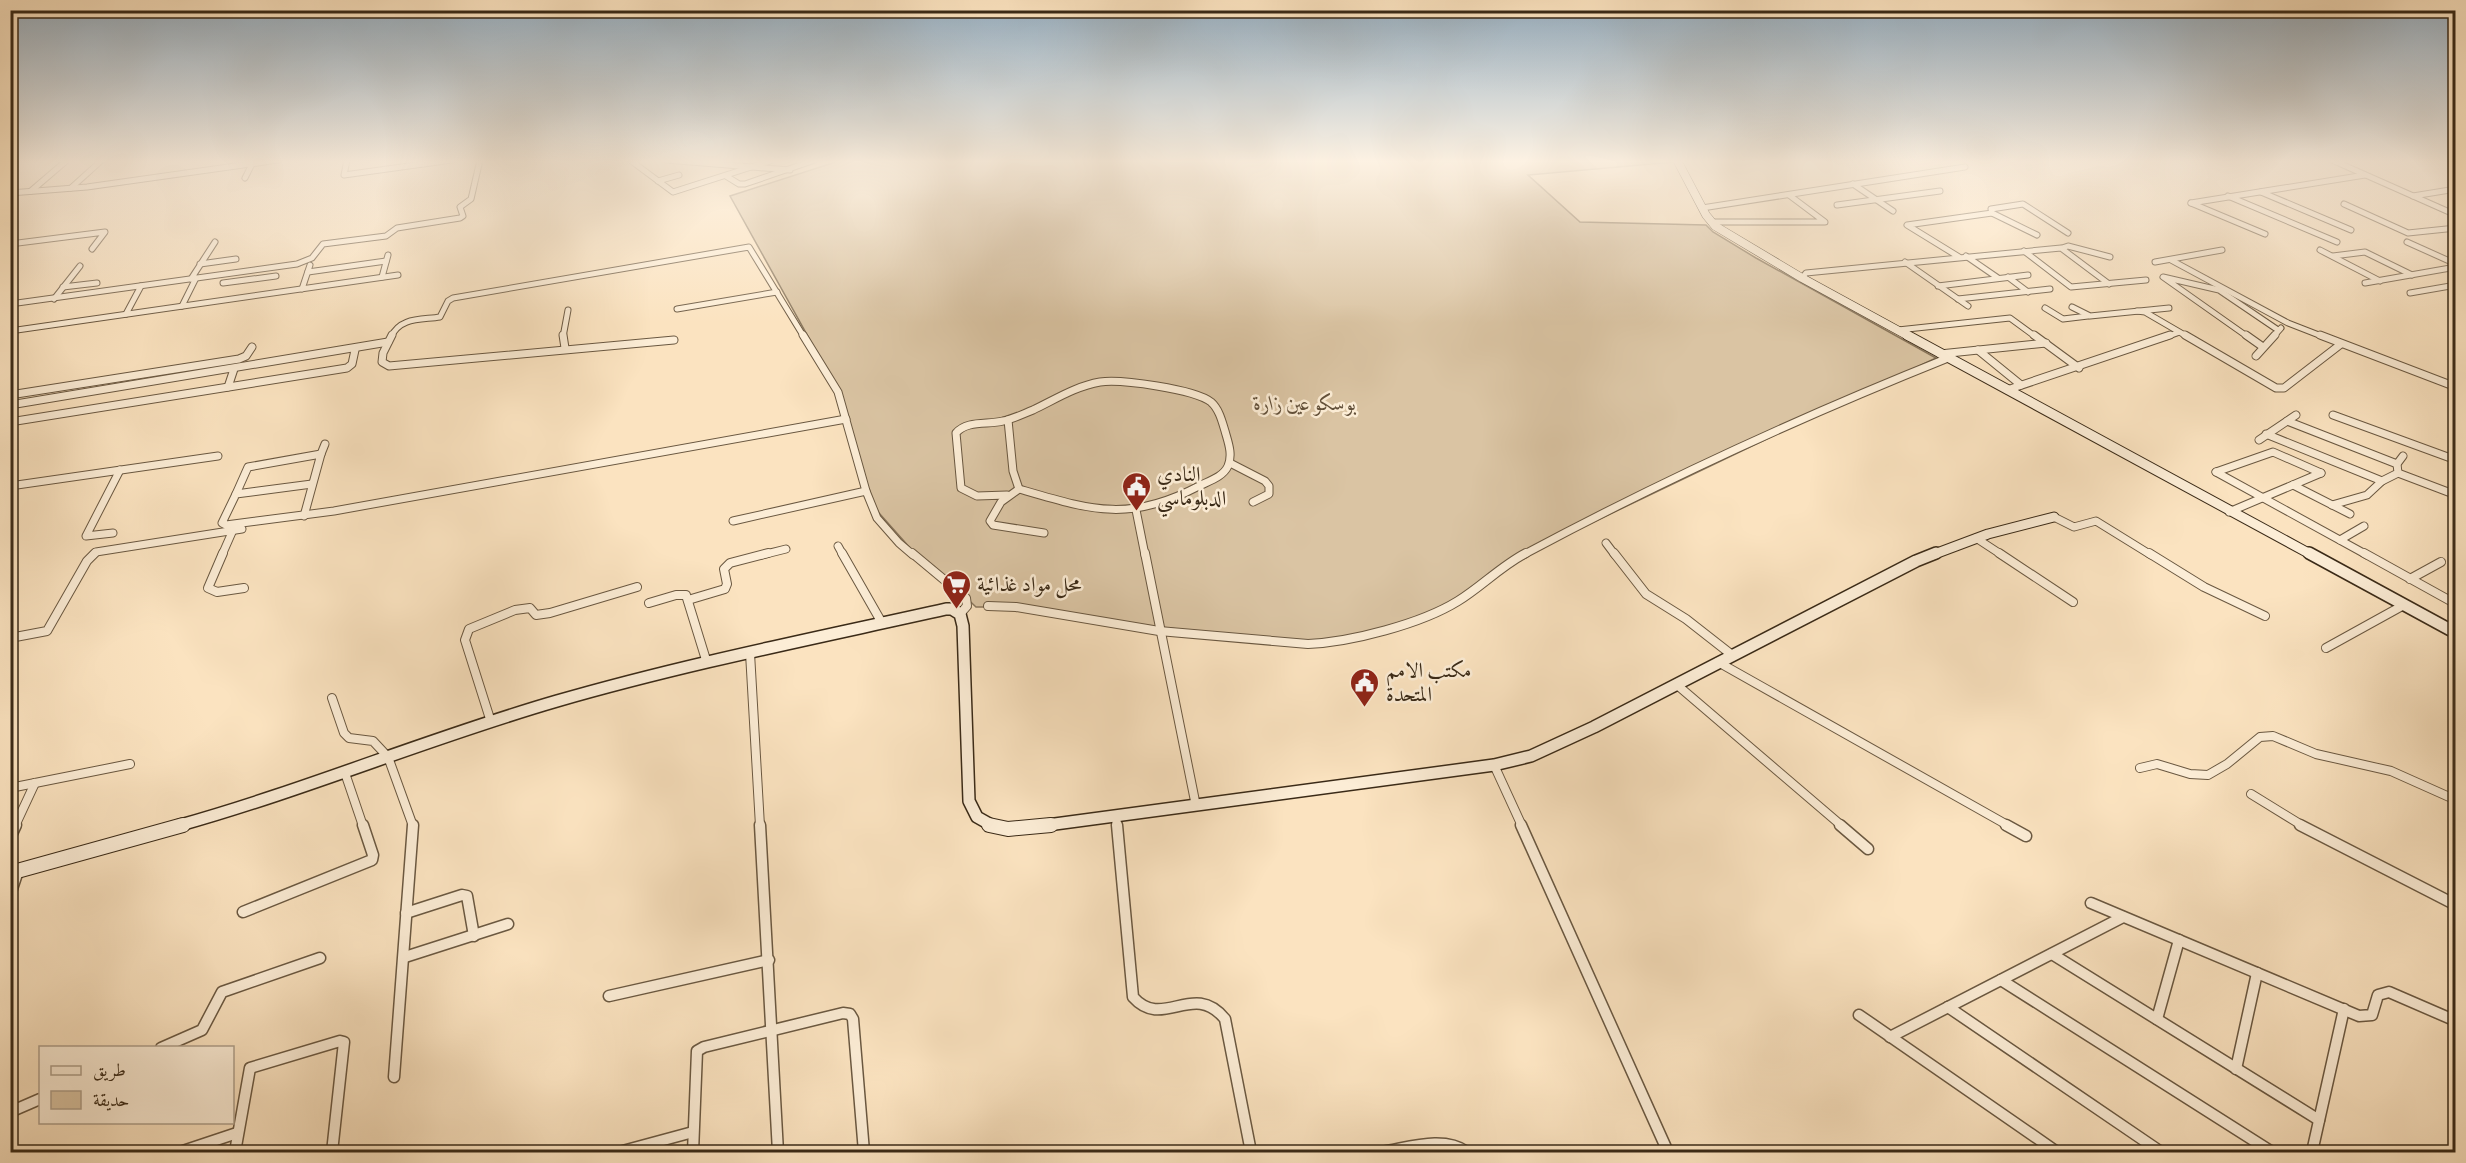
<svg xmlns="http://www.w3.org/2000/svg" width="2466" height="1163" viewBox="0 0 2466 1163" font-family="Alegreya,Amiri,serif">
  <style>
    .green { fill: #dac4a3; stroke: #8a775d; stroke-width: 1.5 }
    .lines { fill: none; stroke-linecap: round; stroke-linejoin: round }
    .street-far3-casing { stroke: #6a5841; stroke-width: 7 }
    .street-far2-casing { stroke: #6a5841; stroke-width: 9 }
    .street-far1-casing { stroke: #6a5841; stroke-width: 10 }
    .street-casing { stroke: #6a5841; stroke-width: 13 }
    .secondary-far3-casing { stroke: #3a2a17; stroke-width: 9 }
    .secondary-far2-casing { stroke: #3a2a17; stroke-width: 11 }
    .secondary-far1-casing { stroke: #3a2a17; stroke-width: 14 }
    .secondary-casing { stroke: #3a2a17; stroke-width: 16 }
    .street-far3 { stroke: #fcedd6; stroke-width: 5 }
    .street-far2 { stroke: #fcedd6; stroke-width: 7 }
    .street-far1 { stroke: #fcedd6; stroke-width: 8 }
    .street { stroke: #fcedd6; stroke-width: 10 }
    .secondary-far3 { stroke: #fcedd6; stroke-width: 8 }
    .secondary-far2 { stroke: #fcedd6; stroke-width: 9 }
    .secondary-far1 { stroke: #fcedd6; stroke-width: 11 }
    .secondary { stroke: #fcedd6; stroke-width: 14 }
    .labels { text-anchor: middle; stroke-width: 5; stroke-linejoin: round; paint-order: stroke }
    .park-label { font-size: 21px; font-style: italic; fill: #62503a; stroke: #fcedd6 }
    .poi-label { font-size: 21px; fill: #3a2a17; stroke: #fcedd6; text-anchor: start }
  </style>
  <rect width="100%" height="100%" fill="#fbe3c0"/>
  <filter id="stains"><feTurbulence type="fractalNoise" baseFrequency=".00333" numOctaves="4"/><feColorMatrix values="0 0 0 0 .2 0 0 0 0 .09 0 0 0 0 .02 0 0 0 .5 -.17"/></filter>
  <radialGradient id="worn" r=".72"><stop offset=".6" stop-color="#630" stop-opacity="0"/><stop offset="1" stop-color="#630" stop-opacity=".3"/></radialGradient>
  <path class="green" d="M842,160H1672L1673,162L1528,175L1580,222L1706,225L1713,232L1756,258L1936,358L1514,560L1448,608L1321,646L993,607H976L952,584L919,558L871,504L841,396L730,196Z"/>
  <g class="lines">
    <defs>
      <g id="street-far3">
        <path d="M347,160L344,175L452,160"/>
        <path d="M630,160L673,192L773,160"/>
        <path d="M666,160L790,170"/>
        <path d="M2332,160L2456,215"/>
        <path d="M726,176L739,184H745L815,160"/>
        <path d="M245,178L252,164"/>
        <path d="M658,181L679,175"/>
        <path d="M1853,184L1893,211"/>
        <path d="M71,188L102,160"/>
        <path d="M31,191L66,161"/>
        <path d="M2261,192L2351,230"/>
        <path d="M10,193L87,187L278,160"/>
        <path d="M2228,196L2337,242"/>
        <path d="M2413,196L2456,189"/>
        <path d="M2191,203L2365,175"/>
        <path d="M2191,203L2265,234"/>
        <path d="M2344,204L2408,233L2456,228"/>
        <path d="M1837,205L1940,191"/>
        <path d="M1702,208L1965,167"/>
        <path d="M1711,222H1825L1789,195"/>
        <path d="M2037,235L1992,213L1991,209L2023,204L2068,233"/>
        <path d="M2407,242L2456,264"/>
        <path d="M10,244L105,232L92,249"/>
        <path d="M2062,248L2068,246L2110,257"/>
        <path d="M2320,250L2380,281"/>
        <path d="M2024,251L2071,287L2146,280"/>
        <path d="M1966,256L1998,278"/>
        <path d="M2333,256L2365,252L2412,275"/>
        <path d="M1959,257L1907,225L1992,213"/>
        <path d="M2171,260L2288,323L2324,337"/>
        <path d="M1905,262L1968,306"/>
        <path d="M2155,262L2222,250"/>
        <path d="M200,264L236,259"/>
        <path d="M308,272L386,261"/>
        <path d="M382,277L388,255"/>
        <path d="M2008,277L2028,292"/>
        <path d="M1802,278L1806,273L2061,248L2109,284"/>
        <path d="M191,279L215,242"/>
        <path d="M223,283L276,276"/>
        <path d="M2365,283L2456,267"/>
        <path d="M1938,286L2028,275"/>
        <path d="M63,287L97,283"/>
        <path d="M302,289L310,265"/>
        <path d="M2410,293L2456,285"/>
        <path d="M54,299L80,266"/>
        <path d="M1958,299L2050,289"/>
        <path d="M10,304L297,264L312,258L323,244L386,236L397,228L460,218L463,216L460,207L471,199L480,160"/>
        <path d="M182,306L196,278"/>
        <path d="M2072,307L2090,316L2169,308"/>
        <path d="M2045,308L2063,319L2088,316"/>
        <path d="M677,309L777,292"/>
        <path d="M2137,311L2145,312L2188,337"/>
        <path d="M126,314L141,286"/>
        <path d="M1898,330L2010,318L2036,337"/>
        <path d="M10,331L398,275"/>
        <path d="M391,337C400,317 421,320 440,317L448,301L453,298L749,247L804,337"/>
        <path d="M563,337L568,310"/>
        <path d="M2166,337L2177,333"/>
        <path d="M2248,337L2163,277L2219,290L2278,330"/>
        <path d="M2273,337L2281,328"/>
      </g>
      <g id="street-far2">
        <path d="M392,335L383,353L382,362L389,366L674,340"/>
        <path d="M563,335L565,348"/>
        <path d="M803,335L838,392L866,491L877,518L899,543L913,555"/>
        <path d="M2034,335L2079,368"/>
        <path d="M2185,335L2276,388H2284L2341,344"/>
        <path d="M2246,335L2263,347"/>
        <path d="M2320,335L2456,387"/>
        <path d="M1978,350L2021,385"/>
        <path d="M1940,354L2046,343"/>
        <path d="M2256,356L2275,335"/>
        <path d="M228,387L234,369"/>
        <path d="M2007,390L2170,335"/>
        <path d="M10,395L239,359L246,356L252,347"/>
        <path d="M10,405L388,342"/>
        <path d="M2333,415L2456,460"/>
        <path d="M1008,420L1013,471L1019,489"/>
        <path d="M2287,421L2397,464"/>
        <path d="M10,422L347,368L352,364L355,350"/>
        <path d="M2266,434L2382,481"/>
        <path d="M2259,440L2296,415"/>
        <path d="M321,454L325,444"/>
        <path d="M1230,463L1265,481L1269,486V494L1253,502"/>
        <path d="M2216,472L2367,555"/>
        <path d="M2216,472L2273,452L2321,473"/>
        <path d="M2398,473L2456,495"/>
        <path d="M312,484L236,494L222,523L226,525L334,511L846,419"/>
        <path d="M1131,485L1145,555"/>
        <path d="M2293,485L2350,514"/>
        <path d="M10,486L218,456"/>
        <path d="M236,494L248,467L321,454L304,516"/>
        <path d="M1007,495L977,496L961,488L956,433C967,420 988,425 1003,421C1013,419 1023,414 1033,410C1054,400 1076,386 1100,382C1121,379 1194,389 1211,402C1219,409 1222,421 1225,431C1228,442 1233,454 1228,466C1223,477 1209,481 1199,486C1129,523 1091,510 1019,489L1001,502L990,521L993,525L1044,533"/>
        <path d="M2332,505L2367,495L2382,481L2398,473L2397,464L2403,456"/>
        <path d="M2229,512L2321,473"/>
        <path d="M2054,517L2074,527L2096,521L2151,555"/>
        <path d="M733,521L866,491"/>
        <path d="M113,533L86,536L120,470"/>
        <path d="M1976,538L2002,555"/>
        <path d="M2340,540L2364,526"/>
        <path d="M1606,543L1615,555"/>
        <path d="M838,546L843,555"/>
        <path d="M93,555L96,552L242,529"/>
        <path d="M222,555L233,530"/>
        <path d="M762,555L786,549"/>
        <path d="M1523,555C1661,481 1803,416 1948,358"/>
      </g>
      <g id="street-far1">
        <path d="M223,553L208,588L217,592L244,588"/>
        <path d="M842,553L882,623"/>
        <path d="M912,553L966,598L967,606L960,614"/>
        <path d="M1145,553L1196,806"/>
        <path d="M1614,553L1646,594L1686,619L1732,655"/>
        <path d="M1999,553L2073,602"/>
        <path d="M2149,553L2204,587L2265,616"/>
        <path d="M2364,553L2456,604"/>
        <path d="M2410,579L2441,562"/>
        <path d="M688,600L725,589L727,584L724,569L730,563L768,553"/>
        <path d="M649,603L676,595H686L707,663"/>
        <path d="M988,606L1016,607L1159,631L1308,644C1351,642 1421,624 1458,601C1481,587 1501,566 1526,553"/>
        <path d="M10,638L47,631L87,561L95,553"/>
        <path d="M2326,648L2402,606"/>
        <path d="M750,653L760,826"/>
        <path d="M1718,662L2009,826"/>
        <path d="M1676,684L1842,826"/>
        <path d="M332,698L344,733L349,738L373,741L388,757L413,826"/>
        <path d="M491,722L465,640L469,629L515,610L530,608L536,615L550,613L637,587"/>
        <path d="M1494,765L1522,826"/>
        <path d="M2140,768L2157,764L2190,774L2208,775L2227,764L2260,737L2273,736L2316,754L2391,771L2456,800"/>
        <path d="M345,773L363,826"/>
        <path d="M10,788L130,764"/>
        <path d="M2251,794L2303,826"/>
        <path d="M1116,817L1117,826"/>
        <path d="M15,826L35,783"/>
      </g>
      <g id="street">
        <path d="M760,825L778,1152"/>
        <path d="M1117,825L1133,997C1163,1031 1193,980 1225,1019L1251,1152"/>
        <path d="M1521,825L1668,1152"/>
        <path d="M1840,825L1868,849"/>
        <path d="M2006,825L2026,836"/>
        <path d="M2300,825L2456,905"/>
        <path d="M10,838L16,825"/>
        <path d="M10,895L18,871"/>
        <path d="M2091,903L2359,1016L2372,1015L2378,995L2389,992L2456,1021"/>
        <path d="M243,912L372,860L373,855L363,825"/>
        <path d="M406,913L462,895L467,896L474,936"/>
        <path d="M2052,954L2319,1120"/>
        <path d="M405,957L508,924"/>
        <path d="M2001,980L2272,1152"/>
        <path d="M609,996L769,960"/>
        <path d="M1948,1007L2161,1152"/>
        <path d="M1859,1015L2057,1152"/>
        <path d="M2157,1019L2179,940"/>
        <path d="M1890,1037L2123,917"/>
        <path d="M161,1048L202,1030L222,992L320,958"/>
        <path d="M2236,1069L2257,973"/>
        <path d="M394,1077L413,825"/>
        <path d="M10,1112L40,1099"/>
        <path d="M180,1152L237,1133"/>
        <path d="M235,1152L250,1068L340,1041L344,1042L332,1152"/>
        <path d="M619,1152L693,1132"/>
        <path d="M693,1152L697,1051L704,1047L843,1013L850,1014L853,1019L864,1152"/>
        <path d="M1381,1152C1408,1148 1443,1135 1467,1152"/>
        <path d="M2312,1152L2344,1009"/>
      </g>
      <path id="secondary-far3" d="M1677,160L1706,215L1715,226L1802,278L1910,337"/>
      <g id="secondary-far2">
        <path d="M1907,335L2312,555"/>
        <path d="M1932,555L1988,534L2054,517"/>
      </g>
      <g id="secondary-far1">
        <path d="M2309,553L2456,633"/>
        <path d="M177,826C306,790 429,738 557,701C685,664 816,638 946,609H952L960,614L963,626L969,801L977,817L993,826"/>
        <path d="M1040,826L1494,765L1531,756L1594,727L1916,561L1936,553"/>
      </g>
      <g id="secondary">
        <path d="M989,825L1008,829L1051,825"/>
        <path d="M10,873L183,825"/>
      </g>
    </defs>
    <use href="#street-far3" class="street-far3-casing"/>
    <use href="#street-far2" class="street-far2-casing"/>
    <use href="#street-far1" class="street-far1-casing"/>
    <use href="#street" class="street-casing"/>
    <use href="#secondary-far3" class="secondary-far3-casing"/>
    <use href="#secondary-far2" class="secondary-far2-casing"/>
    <use href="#secondary-far1" class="secondary-far1-casing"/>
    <use href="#secondary" class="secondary-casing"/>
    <use href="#street-far3" class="street-far3"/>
    <use href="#street-far2" class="street-far2"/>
    <use href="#street-far1" class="street-far1"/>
    <use href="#street" class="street"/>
    <use href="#secondary-far3" class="secondary-far3"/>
    <use href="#secondary-far2" class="secondary-far2"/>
    <use href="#secondary-far1" class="secondary-far1"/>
    <use href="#secondary" class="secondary"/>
  </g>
  <linearGradient id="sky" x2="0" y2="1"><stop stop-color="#95aec1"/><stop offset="0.5" stop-color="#fdf2e3"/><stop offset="1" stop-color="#fdf2e3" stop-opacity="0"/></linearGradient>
  <rect width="2466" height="323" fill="url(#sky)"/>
  <defs>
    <symbol id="civic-pin" viewBox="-11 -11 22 30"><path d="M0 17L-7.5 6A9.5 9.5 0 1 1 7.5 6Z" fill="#8f2418" stroke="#fcedd6"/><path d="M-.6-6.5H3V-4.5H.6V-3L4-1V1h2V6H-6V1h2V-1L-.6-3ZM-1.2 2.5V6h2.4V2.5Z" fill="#fff"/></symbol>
    <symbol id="supermarket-pin" viewBox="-11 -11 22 30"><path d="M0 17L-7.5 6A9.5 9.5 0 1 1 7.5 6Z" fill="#8f2418" stroke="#fcedd6"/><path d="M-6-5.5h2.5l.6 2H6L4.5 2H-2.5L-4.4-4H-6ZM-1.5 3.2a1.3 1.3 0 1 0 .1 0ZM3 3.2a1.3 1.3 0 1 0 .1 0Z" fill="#fff"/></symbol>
  </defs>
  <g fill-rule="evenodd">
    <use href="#civic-pin" x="1120" y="470" width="33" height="45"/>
    <use href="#supermarket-pin" x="940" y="568" width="33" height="45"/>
    <use href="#civic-pin" x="1348" y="666" width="33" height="45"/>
  </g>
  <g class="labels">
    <g class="park-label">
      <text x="1305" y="410">بوسكو عين زارة</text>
    </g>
    <g class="poi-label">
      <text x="1157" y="481">النادي<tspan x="1157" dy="24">الدبلوماسي</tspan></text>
      <text x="977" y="591">محل مواد غذائية</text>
      <text x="1386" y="677">مكتب الامم<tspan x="1386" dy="24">المتحدة</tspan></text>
    </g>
  </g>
  <rect width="2466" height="1163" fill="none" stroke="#fbe3c0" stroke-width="36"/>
  <rect x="12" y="12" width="2442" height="1139" fill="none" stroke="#3a2a17" stroke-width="3"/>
  <rect x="18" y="18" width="2430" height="1127" fill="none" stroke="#3a2a17" stroke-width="1.5"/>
  <rect x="39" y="1046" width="195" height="78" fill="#fcedd6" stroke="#ae9f8a" stroke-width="1.5"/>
  <rect x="51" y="1066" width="30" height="9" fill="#fcedd6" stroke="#ae9f8a" stroke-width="1.5"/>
  <text x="93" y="1076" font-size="18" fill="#3a2a17">طريق</text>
  <rect x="51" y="1091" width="30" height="18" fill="#dac4a3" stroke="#ae9f8a" stroke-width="1.5"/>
  <text x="93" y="1106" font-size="18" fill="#3a2a17">حديقة</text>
  <rect width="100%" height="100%" filter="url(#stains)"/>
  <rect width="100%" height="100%" fill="url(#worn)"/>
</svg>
